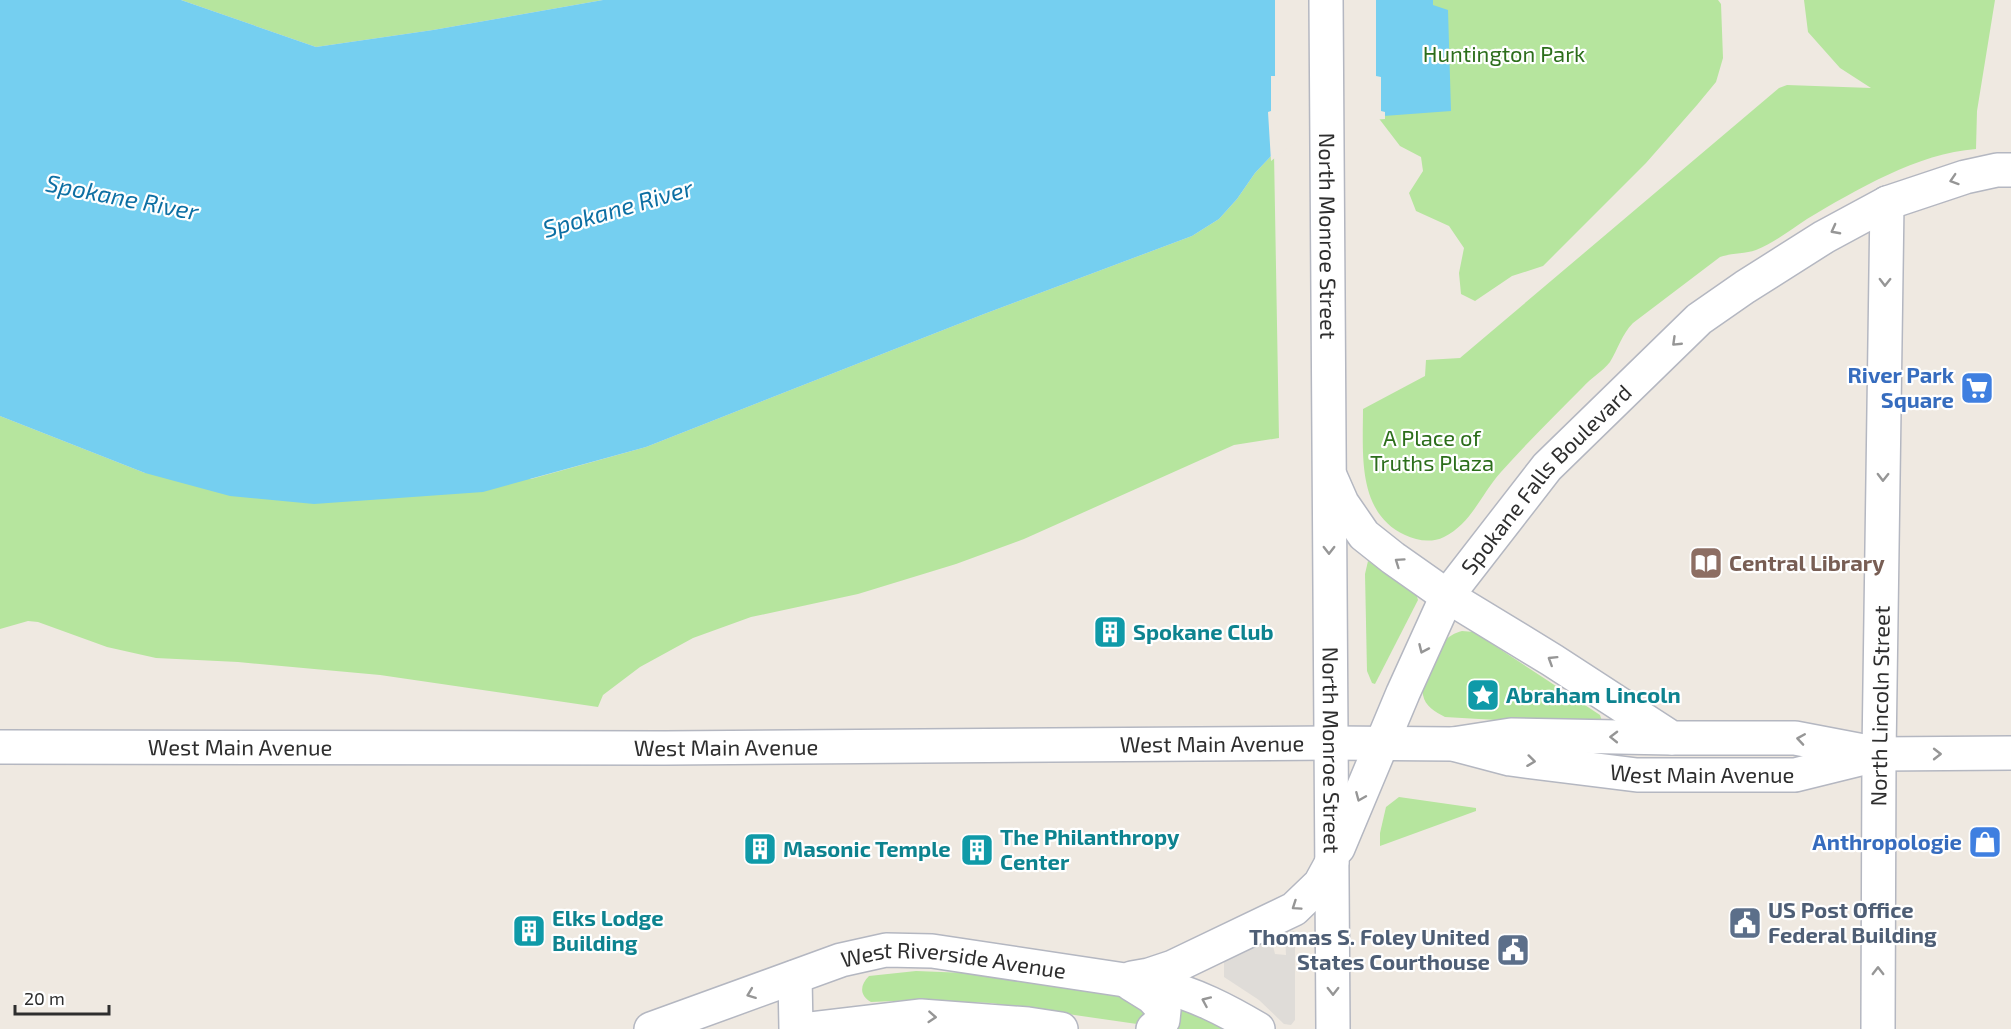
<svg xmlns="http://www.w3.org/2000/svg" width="2011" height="1029" viewBox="0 0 2011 1029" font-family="'Exo 2',sans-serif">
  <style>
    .green { fill: #b6e59e }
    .plaza { fill: #dfdcd8 }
    .water { fill: #75cff0 }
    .pier { fill: #efe9e1 }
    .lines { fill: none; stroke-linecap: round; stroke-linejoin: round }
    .minor-casing { stroke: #b4b7c1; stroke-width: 36 }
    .tertiary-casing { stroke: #b4b7c1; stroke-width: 36 }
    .secondary-casing { stroke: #b4b7c1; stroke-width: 36 }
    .minor { stroke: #fff; stroke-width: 33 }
    .tertiary { stroke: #fff; stroke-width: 33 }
    .secondary { stroke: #fff; stroke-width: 33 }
    .oneway { stroke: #969696 }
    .labels { text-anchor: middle; stroke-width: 4.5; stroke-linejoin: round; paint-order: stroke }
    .park-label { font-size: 22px; fill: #2c6e1b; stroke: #fff }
    .street-label { font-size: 22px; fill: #2e2e2e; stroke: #fff }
    .shop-label { font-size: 22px; font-weight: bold; fill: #366cbe; stroke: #fff; text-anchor: end }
    .education-label { font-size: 22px; font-weight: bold; fill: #785e54; stroke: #fff; text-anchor: start }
    .culture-label { font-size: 22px; font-weight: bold; fill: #0d838f; stroke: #fff; text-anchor: start }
    .service-label { font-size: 22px; font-weight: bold; fill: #4e5e75; stroke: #fff; text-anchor: start }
    .water-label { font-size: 24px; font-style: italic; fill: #0d6fa3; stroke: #fff }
  </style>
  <rect width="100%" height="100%" fill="#efe9e1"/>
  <g class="green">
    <path d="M181,0H603L433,30L316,47Z"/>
    <path d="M1433,0H1718L1721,4L1723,58L1716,82L1697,105L1646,163L1543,266L1512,276L1475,301L1461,294L1459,273L1464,248L1449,226L1416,211L1409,193L1423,171L1421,157L1400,146L1377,116L1433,5Z"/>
    <path d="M1804,0H1995L1977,111L1976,149C1918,153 1856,190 1807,219C1792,229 1772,244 1756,250C1745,254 1731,253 1720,257L1633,323C1622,334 1618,349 1610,362C1603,371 1591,378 1583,387C1555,415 1527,443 1501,472C1481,494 1472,523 1444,537C1432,543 1417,541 1405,535C1357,513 1363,454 1363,409L1425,376L1426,360L1460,358L1779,88L1787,85L1871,88L1840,68L1808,32Z"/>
    <path d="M1274,153L1279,438L1234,445L1024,539L956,564L858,594L751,617L693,638L640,667L603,695L598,707L380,675L238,662L156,658L107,647L38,622L28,621L0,629V416L145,473L531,479L646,447L984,314L1192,236L1219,219L1237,199L1255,173Z"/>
    <path d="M1368,561L1416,593L1418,600L1375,684L1372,683L1367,671L1365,574Z"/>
    <path d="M1462,631L1474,632L1600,715L1602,721L1598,726L1445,717C1435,712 1425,706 1423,695C1421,685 1436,651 1443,643C1448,636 1455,633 1462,631Z"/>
    <path d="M1399,797L1476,808V811L1380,846V833L1386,807Z"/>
    <path d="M916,971L992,974L1139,997L1148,1013L1144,1021L1137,1024L991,1003L917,1000L871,1002C859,995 860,985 869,976Z"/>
    <path d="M1168,1001L1237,1029H1166Z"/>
  </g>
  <path class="plaza" d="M1290,931H1294L1295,934V1020L1291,1025L1284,1024L1259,1000L1224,977V958L1271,938L1275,954L1286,955L1285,934Z"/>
  <path class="water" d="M0,0H181L316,47L433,30L603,0H1433V5L1448,10L1451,111L1343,119L1293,140L1274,153L1255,173L1237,199L1219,219L1192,236L984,314L646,447L483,492L314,504L230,496L145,473L0,416Z"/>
  <path class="pier" d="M1275,0H1376V76L1381,77V111L1385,112V119L1344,122L1295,142L1271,161L1268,112L1271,111V76H1275Z"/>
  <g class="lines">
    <defs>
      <path id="minor" d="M795,977L796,1029"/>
      <g id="tertiary">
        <path d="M1453,744L1511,735L1672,738"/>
        <path id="s1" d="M0,747L665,748L1331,743"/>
        <path d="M1879,754L1887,203"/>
        <path d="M1132,978L1149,975L1173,967L1294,909L1320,884L1332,862"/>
        <path d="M1131,984L1152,997L1164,1010L1163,1020L1153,1029"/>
        <path id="s2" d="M651,1029L841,960L886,950L932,951L1158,985C1195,994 1226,1010 1258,1029"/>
        <path d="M811,1029L921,1016L1028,1024L1061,1029"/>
      </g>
      <g id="secondary">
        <path id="s3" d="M1326,0L1333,1029"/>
        <path d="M1331,478L1342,503L1364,535L1393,558L1447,596L1552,660L1672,738H1795L1879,754L2011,753"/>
        <path id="s4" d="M1331,743L1453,744L1510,759L1637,775H1795L1868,757"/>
        <path id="s5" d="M1338,848L1403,693L1447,596L1547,467L1699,319L1745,287L1824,237L1887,203L1965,177L1997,170H2011"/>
        <path d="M1878,1029L1879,754"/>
      </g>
    </defs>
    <use href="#minor" class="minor-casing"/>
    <use href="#tertiary" class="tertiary-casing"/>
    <use href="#secondary" class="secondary-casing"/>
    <use href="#minor" class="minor"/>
    <use href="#tertiary" class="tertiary"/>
    <use href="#secondary" class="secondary"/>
  </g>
  <defs><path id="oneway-chevron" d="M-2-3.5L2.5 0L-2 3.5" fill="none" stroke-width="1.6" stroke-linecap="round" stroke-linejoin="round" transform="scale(1.5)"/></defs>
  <g class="oneway">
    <use href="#oneway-chevron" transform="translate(1954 180) rotate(162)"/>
    <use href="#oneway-chevron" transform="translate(1835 230) rotate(152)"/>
    <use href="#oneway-chevron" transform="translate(1885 282) rotate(91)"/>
    <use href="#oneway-chevron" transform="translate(1676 342) rotate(136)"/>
    <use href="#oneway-chevron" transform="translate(1883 477) rotate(91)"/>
    <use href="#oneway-chevron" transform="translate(1329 550) rotate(90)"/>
    <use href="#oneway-chevron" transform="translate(1399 562) rotate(-145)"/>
    <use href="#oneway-chevron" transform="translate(1423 649) rotate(114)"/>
    <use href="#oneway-chevron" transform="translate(1552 660) rotate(-148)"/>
    <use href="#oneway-chevron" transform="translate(1614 737) rotate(-179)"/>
    <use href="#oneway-chevron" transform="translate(1801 739) rotate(-171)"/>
    <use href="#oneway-chevron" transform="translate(1937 754)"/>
    <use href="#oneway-chevron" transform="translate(1531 761) rotate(7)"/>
    <use href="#oneway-chevron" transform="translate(1360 797) rotate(113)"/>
    <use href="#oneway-chevron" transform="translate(1296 906) rotate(146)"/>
    <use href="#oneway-chevron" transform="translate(1878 971) rotate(-90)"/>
    <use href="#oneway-chevron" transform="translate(1333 991) rotate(90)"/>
    <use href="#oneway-chevron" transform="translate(751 994) rotate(159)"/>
    <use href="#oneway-chevron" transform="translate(1206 1001) rotate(-156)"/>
    <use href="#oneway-chevron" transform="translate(932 1017) rotate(4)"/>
  </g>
  <defs>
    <symbol id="supermarket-square" viewBox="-11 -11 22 22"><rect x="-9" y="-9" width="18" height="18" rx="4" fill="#3f7fe0" stroke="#fff"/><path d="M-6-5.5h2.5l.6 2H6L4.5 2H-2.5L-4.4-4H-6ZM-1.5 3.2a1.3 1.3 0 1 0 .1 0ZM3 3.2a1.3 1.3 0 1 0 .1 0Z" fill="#fff"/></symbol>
    <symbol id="library-square" viewBox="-11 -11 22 22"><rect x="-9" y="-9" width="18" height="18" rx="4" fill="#8d6e63" stroke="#fff"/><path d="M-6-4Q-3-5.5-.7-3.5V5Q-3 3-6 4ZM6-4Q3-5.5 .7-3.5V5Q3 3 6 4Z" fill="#fff"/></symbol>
    <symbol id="building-square" viewBox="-11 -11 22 22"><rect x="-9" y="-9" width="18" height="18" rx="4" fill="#0f9aa8" stroke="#fff"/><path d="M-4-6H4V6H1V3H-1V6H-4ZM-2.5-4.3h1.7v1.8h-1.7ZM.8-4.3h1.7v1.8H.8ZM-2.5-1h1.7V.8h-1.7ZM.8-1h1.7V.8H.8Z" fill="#fff"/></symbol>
    <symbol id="sight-square" viewBox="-11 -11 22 22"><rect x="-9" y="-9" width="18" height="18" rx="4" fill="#0f9aa8" stroke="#fff"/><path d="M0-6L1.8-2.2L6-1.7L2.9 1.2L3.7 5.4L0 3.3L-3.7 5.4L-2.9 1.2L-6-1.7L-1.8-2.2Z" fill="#fff"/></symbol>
    <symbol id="shop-square" viewBox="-11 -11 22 22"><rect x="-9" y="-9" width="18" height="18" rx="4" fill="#3f7fe0" stroke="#fff"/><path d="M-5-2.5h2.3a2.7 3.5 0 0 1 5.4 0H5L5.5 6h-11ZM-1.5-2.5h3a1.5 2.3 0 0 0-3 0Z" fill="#fff"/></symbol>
    <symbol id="civic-square" viewBox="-11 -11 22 22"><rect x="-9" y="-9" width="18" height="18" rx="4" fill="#5c6f8a" stroke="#fff"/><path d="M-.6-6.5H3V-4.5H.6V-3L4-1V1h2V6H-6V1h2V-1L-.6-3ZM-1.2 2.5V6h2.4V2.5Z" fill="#fff"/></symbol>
  </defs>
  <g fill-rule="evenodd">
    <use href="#supermarket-square" x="1958" y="369" width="38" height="38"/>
    <use href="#library-square" x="1687" y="544" width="38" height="38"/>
    <use href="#building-square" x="1091" y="613" width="38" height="38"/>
    <use href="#sight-square" x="1464" y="676" width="38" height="38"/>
    <use href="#shop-square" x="1966" y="823" width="38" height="38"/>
    <use href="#building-square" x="741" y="830" width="38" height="38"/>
    <use href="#building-square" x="958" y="831" width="38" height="38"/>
    <use href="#civic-square" x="1726" y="904" width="38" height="38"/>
    <use href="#building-square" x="510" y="912" width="38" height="38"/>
    <use href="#civic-square" x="1494" y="931" width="38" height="38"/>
  </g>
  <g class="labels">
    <g class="park-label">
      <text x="1504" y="62">Huntington Park</text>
      <text x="1432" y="446">A Place of<tspan x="1432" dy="25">Truths Plaza</tspan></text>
    </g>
    <g class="street-label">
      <text dy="8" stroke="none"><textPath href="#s3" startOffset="236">North Monroe Street</textPath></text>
      <text dy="8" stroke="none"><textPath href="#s5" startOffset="428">Spokane Falls Boulevard</textPath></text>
      <text transform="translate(1880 706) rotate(-89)" y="8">North Lincoln Street</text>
      <text dy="8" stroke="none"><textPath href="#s1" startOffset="1212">West Main Avenue</textPath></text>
      <text dy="8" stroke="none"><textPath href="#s1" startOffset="240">West Main Avenue</textPath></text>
      <text dy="8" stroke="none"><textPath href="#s1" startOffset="726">West Main Avenue</textPath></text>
      <text dy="8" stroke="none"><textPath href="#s3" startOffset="750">North Monroe Street</textPath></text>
      <text dy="8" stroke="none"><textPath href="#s4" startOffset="374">West Main Avenue</textPath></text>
      <text dy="8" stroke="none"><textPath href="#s2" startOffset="316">West Riverside Avenue</textPath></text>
    </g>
    <g class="shop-label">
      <text x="1954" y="383">River Park<tspan x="1954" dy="25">Square</tspan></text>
      <text x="1962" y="850">Anthropologie</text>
    </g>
    <g class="education-label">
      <text x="1729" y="571">Central Library</text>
    </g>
    <g class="culture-label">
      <text x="1133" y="640">Spokane Club</text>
      <text x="1506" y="703">Abraham Lincoln</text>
      <text x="1000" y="845">The Philanthropy<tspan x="1000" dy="25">Center</tspan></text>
      <text x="783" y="857">Masonic Temple</text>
      <text x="552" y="926">Elks Lodge<tspan x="552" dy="25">Building</tspan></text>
    </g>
    <g class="service-label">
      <text x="1768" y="918">US Post Office<tspan x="1768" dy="25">Federal Building</tspan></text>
      <text x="1490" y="945" text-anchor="end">Thomas S. Foley United<tspan x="1490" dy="25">States Courthouse</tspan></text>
    </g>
    <g class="water-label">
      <text transform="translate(122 198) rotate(11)" y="8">Spokane River</text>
      <text transform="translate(618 209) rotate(-16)" y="8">Spokane River</text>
    </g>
  </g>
  <path d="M15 1005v9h94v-9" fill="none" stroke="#2e2e2e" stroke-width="3"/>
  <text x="24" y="1005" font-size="18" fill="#2e2e2e" stroke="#ffffff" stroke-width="4.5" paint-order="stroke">20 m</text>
</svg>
